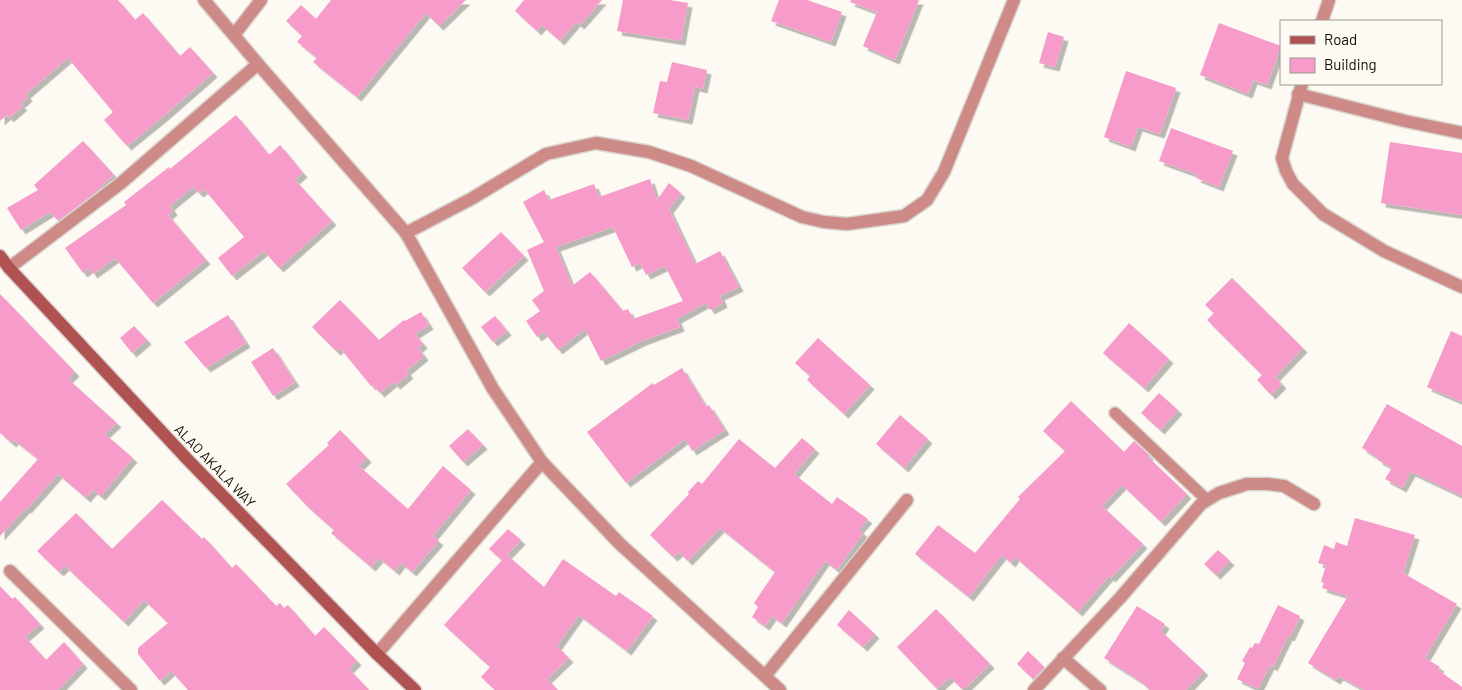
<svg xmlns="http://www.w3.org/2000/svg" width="1462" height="690" viewBox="0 0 1462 690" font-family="Barlow,sans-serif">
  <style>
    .building { fill: #f69bca; fill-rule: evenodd; filter: url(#shadow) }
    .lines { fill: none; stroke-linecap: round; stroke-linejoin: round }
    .lane-casing { stroke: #d8d3cd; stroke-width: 14 }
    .street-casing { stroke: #d8d3cd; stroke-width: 15 }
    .secondary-casing { stroke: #d8d3cd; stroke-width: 15 }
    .lane { stroke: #cd8a87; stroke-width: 11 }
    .street { stroke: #cd8a87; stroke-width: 12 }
    .secondary { stroke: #b05251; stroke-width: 12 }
    .labels { text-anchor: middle; stroke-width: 5; stroke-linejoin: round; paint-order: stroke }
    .street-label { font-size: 14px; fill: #130c04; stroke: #fdf9f3 }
  </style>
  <defs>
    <filter id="shadow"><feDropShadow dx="4.5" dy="4.5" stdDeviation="0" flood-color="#0004"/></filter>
  </defs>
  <rect width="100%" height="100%" fill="#fdf9f3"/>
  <g class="building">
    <path d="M0,0H118L135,20L143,13L180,56L190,47L213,73L165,115L127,146L104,120L113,112L68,58L26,94L28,97L20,104L23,106L9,118L7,115L0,121Z"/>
    <path d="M331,0H466L439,26L426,13L357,97L313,62L317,58L297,42L302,36L286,21L301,5L316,19Z"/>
    <path d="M524,0H602L580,25L576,22L560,41L542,25L537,31L515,11Z"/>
    <path d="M623,0H670L688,3L681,41L617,31Z"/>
    <path d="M779,0H807L842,12L831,42L771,21Z"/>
    <path d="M851,0H919L895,60L863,46L877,12L850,2Z"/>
    <path d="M1219,23L1281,46L1267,85L1253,80L1248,94L1200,75Z"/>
    <path d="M1048,32L1064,37L1055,67L1039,63Z"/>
    <path d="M672,62L707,70L703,89L695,87L688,120L653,113L660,81L667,82Z"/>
    <path d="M1126,71L1176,88L1160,134L1138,127L1131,147L1104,137Z"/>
    <path d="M236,115L269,155L280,145L303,173L295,180L332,221L279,268L264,251L232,276L218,258L244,237L204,189L199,193L193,187L170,206L173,211L168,215L206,260L153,303L115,258L93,274L89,268L83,273L65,248L126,205L124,202L169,167L170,169Z"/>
    <path d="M1171,128L1233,151L1219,187L1196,178L1198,175L1159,161Z"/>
    <path d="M83,141L114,175L91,196L58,221L50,212L21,230L7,208L38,190L34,185Z"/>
    <path d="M1390,142L1462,153V215L1381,203Z"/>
    <path d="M650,179L657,200L669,183L681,193L669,209L695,264L720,251L739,287L720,296L723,303L710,310L706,303L677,319L680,327L642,341L601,361L585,329L558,350L544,332L537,337L526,321L540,311L532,300L544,291L527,250L544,242L523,202L544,190L549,200L594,184L599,197ZM613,227L632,267L640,263L646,275L665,266L683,301L633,319L628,309L623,311L590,272L572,286L556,247Z"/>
    <path d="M501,232L524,256L485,292L462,268Z"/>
    <path d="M1232,278L1303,348L1275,377L1282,384L1271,395L1257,380L1262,375L1207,320L1214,313L1205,305Z"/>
    <path d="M0,294L75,372L68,379L117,423L105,434L133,458L101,496L93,490L86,498L58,474L27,509L26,508L0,536V502L38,459L14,440L12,443L0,433Z"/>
    <path d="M340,300L379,340L404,320L405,321L421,312L429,325L415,334L423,344L418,348L424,356L406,371L409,374L396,385L393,382L380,393L373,385L371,386L340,348L336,351L312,327Z"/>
    <path d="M228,315L246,343L206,368L184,342Z"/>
    <path d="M495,316L507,331L493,342L481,327Z"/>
    <path d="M1129,323L1169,359L1144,388L1103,353Z"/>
    <path d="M134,326L147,340L132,353L120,338Z"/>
    <path d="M1451,331L1462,336V402L1427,387Z"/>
    <path d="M818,338L870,385L844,414L807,380L810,376L795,363Z"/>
    <path d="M273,348L295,382L273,396L251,362Z"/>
    <path d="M682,368L706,407L709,405L725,430L692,451L685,439L626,483L587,432L653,383L654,385Z"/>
    <path d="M1159,393L1178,410L1160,430L1141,413Z"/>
    <path d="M1071,401L1124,452L1134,441L1149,455L1148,457L1187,494L1161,522L1122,485L1102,506L1143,544L1111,578L1109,576L1078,612L1015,557L1011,563L1002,555L969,597L915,554L938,525L975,553L1020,499L1018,497L1065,451L1043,431Z"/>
    <path d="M1387,404L1462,446V496L1411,472L1402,488L1385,479L1392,468L1378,460V458L1362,448Z"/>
    <path d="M900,415L928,439L904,468L876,444Z"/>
    <path d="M468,429L483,445L463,462L449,446Z"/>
    <path d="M340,430L367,458L359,466L408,509L443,466L471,490L433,536L439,541L412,572L401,563L395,571L379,558L371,567L331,533L334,530L309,508L286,484L329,445L327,443Z"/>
    <path d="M802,438L815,449L794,474L832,504L837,497L868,519L859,529L863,533L837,570L825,561L782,623L772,616L765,626L752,617L758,607L754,603L775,572L720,528L688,561L679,552L673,557L650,535L689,494L688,492L698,481L702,484L739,439L775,468Z"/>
    <path d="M162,500L202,539L204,537L232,568L236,564L276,606L280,603L284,608L288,605L315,636L324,627L357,661L349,669L369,690H188L171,671L160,681L138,654V648L168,623L144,600L124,622L65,566L59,572L37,551L76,513L111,548H113Z"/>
    <path d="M1355,518L1415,535L1403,573L1457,604L1425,658L1440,667L1438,670L1462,687V690H1364L1339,676L1336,680L1308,663L1348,596L1322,588L1324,583L1321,582L1326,565L1318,563L1324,545L1334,549L1336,542L1347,546Z"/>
    <path d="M508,529L521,540L507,555L544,587L563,559L616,596L619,592L653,616L627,651L579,615L557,646L569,658L547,679L558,690H495L481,677L490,667L444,625L502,560L489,549Z"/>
    <path d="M1218,550L1230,561L1216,575L1204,564Z"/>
    <path d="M0,586L12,599L15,597L40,624L25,637L46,660L64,642L83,664L58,690H0Z"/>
    <path d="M1278,605L1300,616L1290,637L1288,636L1273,667L1270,665L1258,689L1237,679L1245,663L1242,661L1250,647L1252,648L1255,643L1259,644Z"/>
    <path d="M1137,606L1165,624L1161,631L1204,671L1186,690H1150L1140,681L1104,658Z"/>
    <path d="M936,609L990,664L963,690L950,677L937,689L897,647Z"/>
    <path d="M849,610L875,634L863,647L837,625Z"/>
    <path d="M1028,651L1044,667L1033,679L1017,664Z"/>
  </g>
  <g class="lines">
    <defs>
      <path id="lane" d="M1115,413L1207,500"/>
      <g id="street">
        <path d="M204,0L258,64L406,233L493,389L542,462L620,544L780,690"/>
        <path d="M1322,21L1329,0"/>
        <path d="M234,35L261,0"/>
        <path d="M1302,84L1282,158L1286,171L1293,184L1323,214L1384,251L1462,287"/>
        <path d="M1298,94L1405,121L1462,133"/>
        <path d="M406,233L471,199L546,154L596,143L649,152L691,166L802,217L824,222L847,224L904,216L927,200L944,172L1014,0"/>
        <path d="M9,268L121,183L258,64"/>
        <path d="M10,571L131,690"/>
        <path d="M377,654L542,462"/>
        <path d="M1063,658L1100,690"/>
        <path d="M765,676L907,500"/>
        <path d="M1034,690L1120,598L1201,504L1219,493L1247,484H1268L1284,486L1314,504"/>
      </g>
      <path id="secondary" d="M0,256L9,268L188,460L377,654L415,690"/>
    </defs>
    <use href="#lane" class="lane-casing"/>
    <use href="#street" class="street-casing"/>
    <use href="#secondary" class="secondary-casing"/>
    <use href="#lane" class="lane"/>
    <use href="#street" class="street"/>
    <use href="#secondary" class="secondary"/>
  </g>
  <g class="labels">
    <g class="street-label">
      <text transform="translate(215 466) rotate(46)" y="5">ALAO AKALA WAY</text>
    </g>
  </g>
  <rect x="1280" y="20" width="162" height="65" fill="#fdf9f3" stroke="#9f9a93"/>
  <rect x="1290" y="36" width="25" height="8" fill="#b05251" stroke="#9f9a93"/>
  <text x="1324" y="45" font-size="15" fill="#130c04">Road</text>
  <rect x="1290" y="58" width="25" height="15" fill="#f69bca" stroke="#9f9a93"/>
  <text x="1324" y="70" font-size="15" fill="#130c04">Building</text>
</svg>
